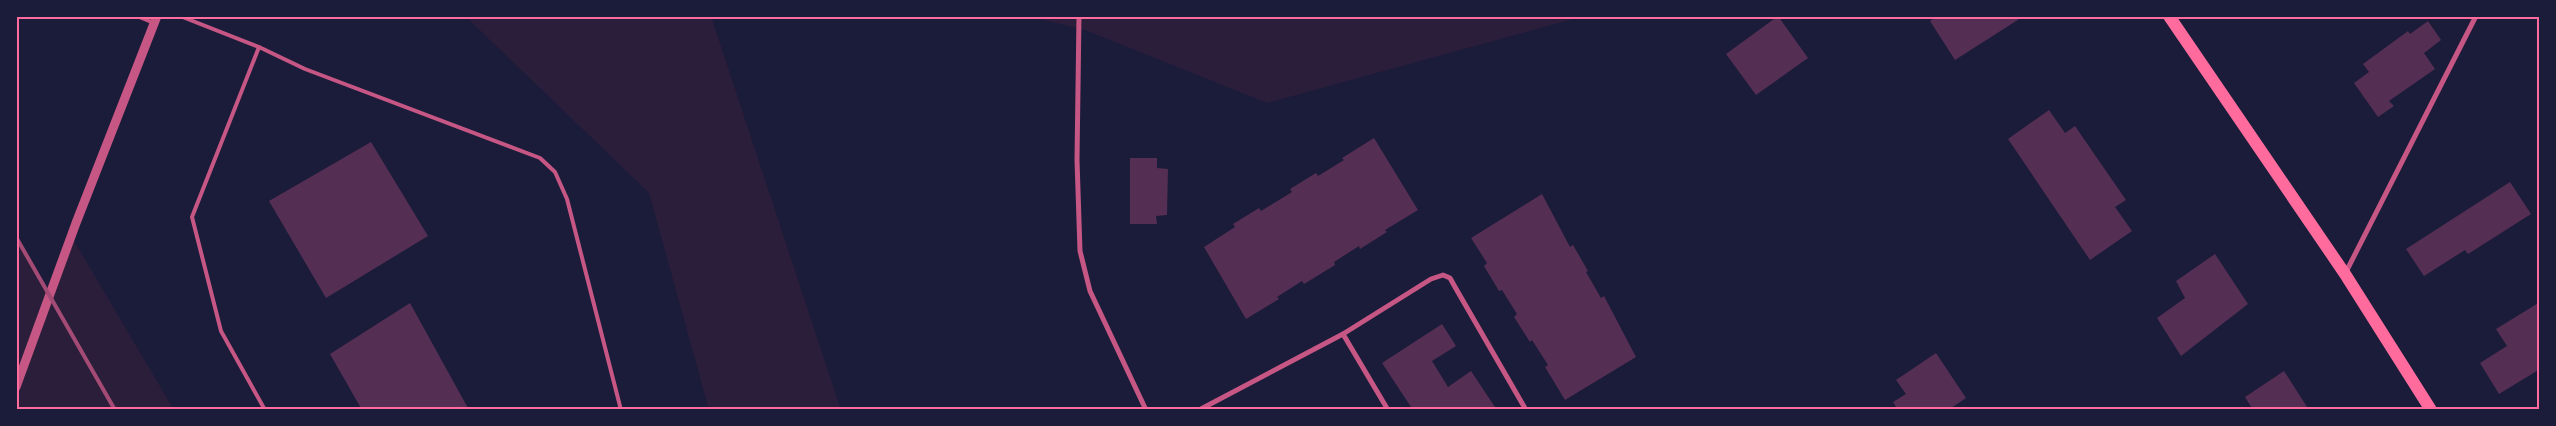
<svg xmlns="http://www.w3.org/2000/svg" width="2556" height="426" viewBox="0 0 2556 426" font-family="Spectral,serif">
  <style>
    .green { fill: #2a1e3b }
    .building { fill: #542f53 }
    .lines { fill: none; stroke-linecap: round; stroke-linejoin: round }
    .service { stroke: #c65784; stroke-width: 4 }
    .minor { stroke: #c65784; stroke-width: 5 }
    .tertiary { stroke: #c65784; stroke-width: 9 }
    .primary { stroke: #ff6b9d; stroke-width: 12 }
    .rail { stroke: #a44b75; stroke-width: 4 }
    .neatline { fill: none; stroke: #ff6b9d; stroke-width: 2 }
  </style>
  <rect width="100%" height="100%" fill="#1b1b3a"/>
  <g class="green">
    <path d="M465,16H711L841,410H709L649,193Z"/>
    <path d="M1027,16H1584L1267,103L1085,30Z"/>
    <path d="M70,234L174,410H16V237L47,290Z"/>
  </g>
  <g class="building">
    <path d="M1778,16L1808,58L1756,95L1726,54Z"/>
    <path d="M1937,16H2024L1955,60L1930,21Z"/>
    <path d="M2428,21L2441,40L2424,53L2435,69L2389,101L2394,106L2378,117L2354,83L2369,72L2363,64L2408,31L2410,34Z"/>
    <path d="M2049,110L2065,133L2075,126L2126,200L2115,207L2132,231L2090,260L2008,139Z"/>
    <path d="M1374,138L1418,210L1385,230L1387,232L1360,249L1359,246L1334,262L1335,265L1304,284L1302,281L1277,297L1279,299L1246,319L1204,247L1235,227L1233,224L1259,208L1261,211L1292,192L1290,189L1316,173L1318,176L1344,160L1342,158Z"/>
    <path d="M371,142L428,236L326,298L269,201Z"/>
    <path d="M1130,158H1157V168L1168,169L1167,215L1156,216L1157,224H1130Z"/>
    <path d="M2510,182L2531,214L2468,254L2465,250L2424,276L2406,249Z"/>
    <path d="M1542,194L1570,247L1573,245L1588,271L1586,272L1601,298L1604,296L1636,357L1565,400L1545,367L1548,365L1532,340L1530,342L1514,317L1517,314L1502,290L1499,291L1484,266L1487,263L1471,238Z"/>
    <path d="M2215,254L2248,304L2181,356L2157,318L2185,298L2176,281Z"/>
    <path d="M2540,302V369L2499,394L2480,363L2507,346L2496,329Z"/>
    <path d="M410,303L469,410H362L330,354Z"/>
    <path d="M1442,324L1456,346L1432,361L1448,387L1471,371L1497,410H1413L1382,363Z"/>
    <path d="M1936,353L1966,398L1948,410H1898L1893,402L1906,394L1896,380Z"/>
    <path d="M2284,371L2309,410H2253L2245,397Z"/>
  </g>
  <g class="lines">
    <g class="service">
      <path d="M137,16L154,23"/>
      <path d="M180,16L259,47L305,69L540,158L555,172L567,199L621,410"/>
      <path d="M259,47L192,217L221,331L265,410"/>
    </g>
    <g class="minor">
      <path d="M1079,16L1077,160L1080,251L1090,291L1146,410"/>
      <path d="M2346,272L2476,16"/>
      <path d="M1199,410L1343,334"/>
      <path d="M1388,410L1343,334L1431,279L1443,275L1450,278L1455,287L1526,410"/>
    </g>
    <path class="tertiary" d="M16,387L76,223L157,16"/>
    <path class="primary" d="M2169,16L2345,274L2431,410"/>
    <path class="rail" d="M16,237L115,410"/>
  </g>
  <rect width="2556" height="426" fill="none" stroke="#1b1b3a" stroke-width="35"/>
  <rect x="18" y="18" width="2520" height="390" class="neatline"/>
</svg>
